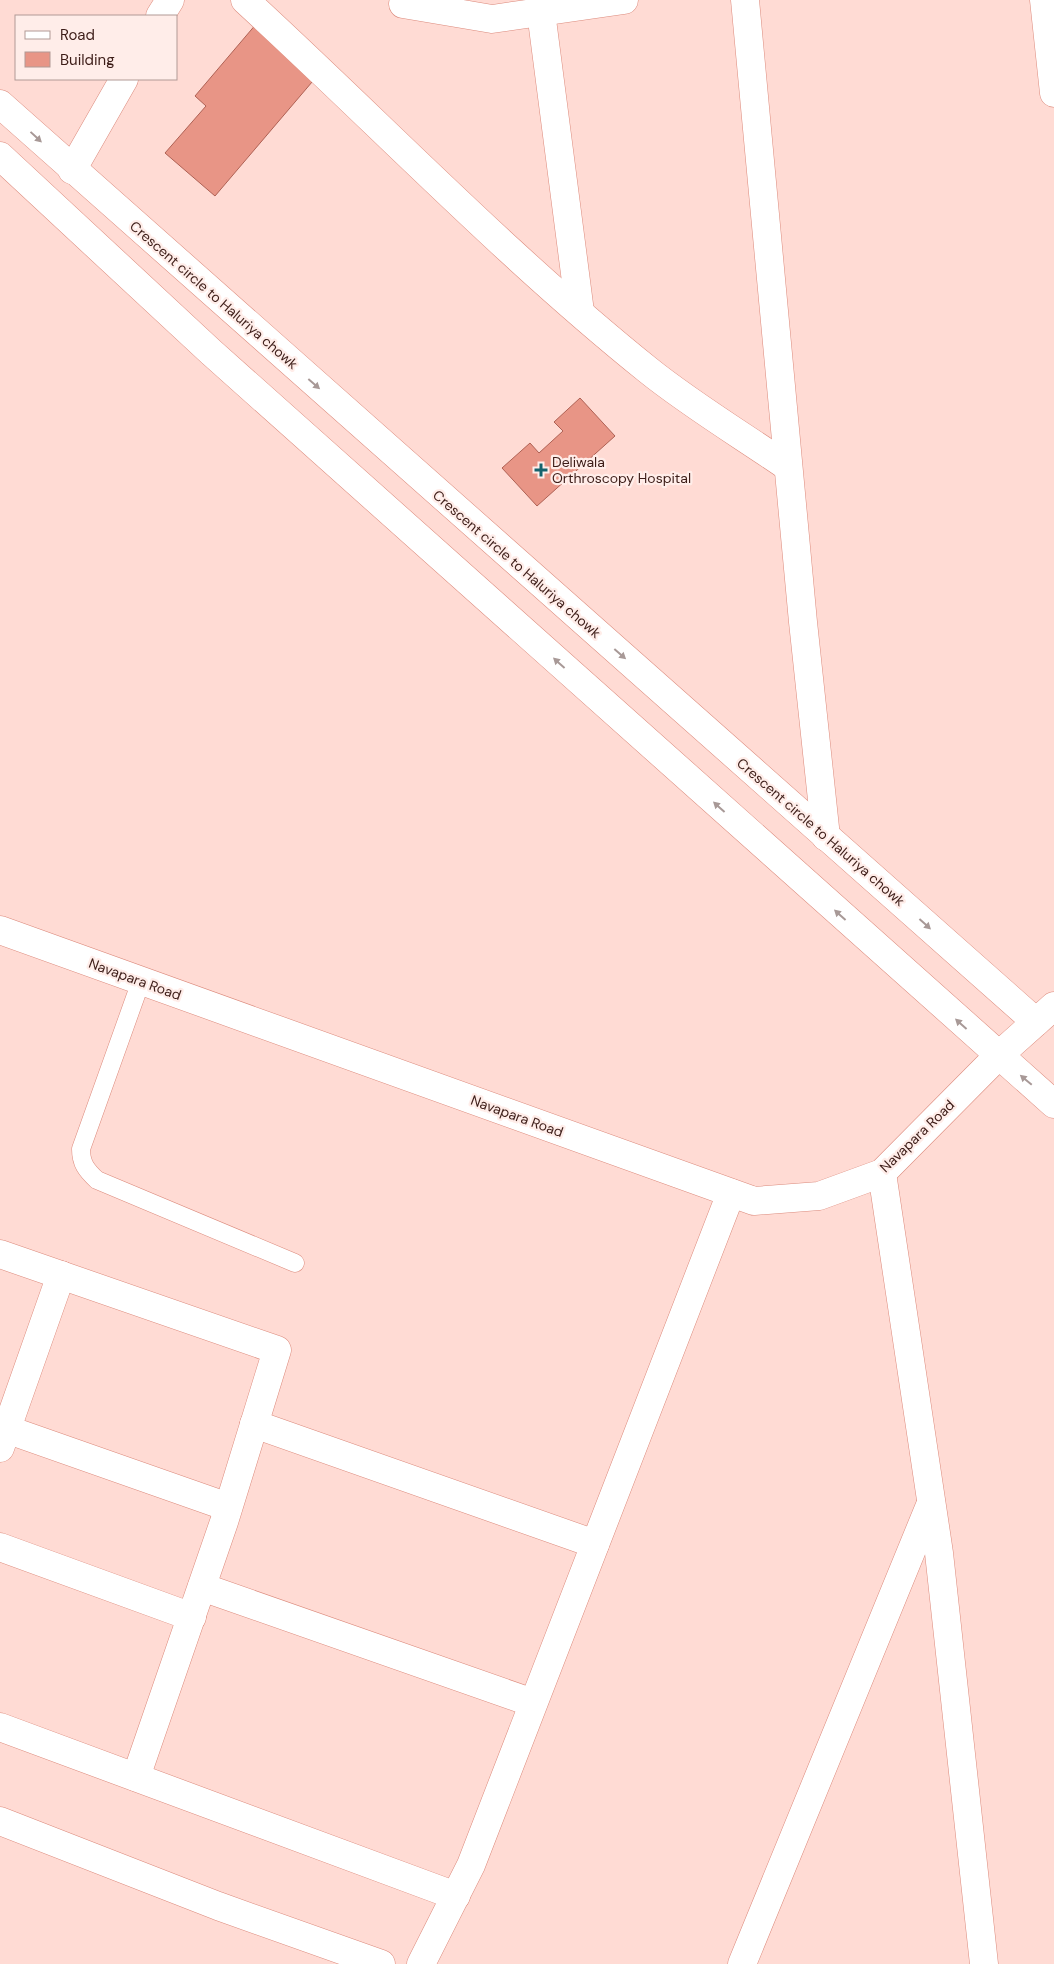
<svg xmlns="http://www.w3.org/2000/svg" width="1054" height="1964" viewBox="0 0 1054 1964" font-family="'DM Sans',sans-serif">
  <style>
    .building { fill: #e89586; stroke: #ae6154 }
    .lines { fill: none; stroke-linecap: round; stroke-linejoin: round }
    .service-casing { stroke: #dc8a7c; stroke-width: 19 }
    .minor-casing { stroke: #dc8a7c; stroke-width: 29 }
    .tertiary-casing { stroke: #dc8a7c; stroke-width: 29 }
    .secondary-casing { stroke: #dc8a7c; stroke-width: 29 }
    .service { stroke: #fff; stroke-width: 18 }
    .minor { stroke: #fff; stroke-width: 28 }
    .tertiary { stroke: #fff; stroke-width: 28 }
    .secondary { stroke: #fff; stroke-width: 28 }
    .oneway { fill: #a89997 }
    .poi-dot { fill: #16626d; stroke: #ffede9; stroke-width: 2 }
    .labels { text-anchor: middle; stroke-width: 4.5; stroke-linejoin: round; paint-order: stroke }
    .street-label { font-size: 14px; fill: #3d1d18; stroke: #ffede9 }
    .poi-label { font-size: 14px; fill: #3d1d18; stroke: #ffede9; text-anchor: start }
  </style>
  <rect width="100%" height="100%" fill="#ffdbd4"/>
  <g class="building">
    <path d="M257,23L318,75L215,196L165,153L206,106L195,96Z"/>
    <path d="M580,398L615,436L537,506L502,468L530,443L539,453L563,431L554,422Z"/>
  </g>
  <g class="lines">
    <defs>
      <path id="service" d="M141,981L81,1149C81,1163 86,1170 97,1180L295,1263"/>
      <g id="minor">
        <path d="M245,0C379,123 506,256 648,370C690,404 743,436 788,467"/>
        <path d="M745,0L803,622L826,837"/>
        <path d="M403,4L492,19L624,0"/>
        <path d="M541,12L580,312"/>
        <path d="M160,16L170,0"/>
        <path d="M72,170L124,79"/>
        <path d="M882,1173L939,1553L984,1964"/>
        <path d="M0,1254L277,1350L224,1522L136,1777"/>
        <path d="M254,1424L595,1544"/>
        <path d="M0,1427L228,1507"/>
        <path d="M0,1448L61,1275"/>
        <path d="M0,1547L192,1617"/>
        <path d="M202,1587L533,1703"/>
        <path d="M0,1727L456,1896"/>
        <path d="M0,1821L218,1906L381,1964"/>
        <path d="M421,1964L471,1865L731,1193"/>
        <path d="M742,1964L931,1503"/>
      </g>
      <g id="tertiary">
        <path d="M1044,0L1054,93"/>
        <path d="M0,930L754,1201L819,1196L882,1173L998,1056"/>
      </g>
      <g id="secondary">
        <path d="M0,104L1036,1022"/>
        <path d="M0,156L211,352L1054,1104"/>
        <path d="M998,1056L1054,1006"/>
      </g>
    </defs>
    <use href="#service" class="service-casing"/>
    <use href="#minor" class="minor-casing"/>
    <use href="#tertiary" class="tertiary-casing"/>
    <use href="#secondary" class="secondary-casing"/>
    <use href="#service" class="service"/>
    <use href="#minor" class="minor"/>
    <use href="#tertiary" class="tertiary"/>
    <use href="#secondary" class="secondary"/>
  </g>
  <defs><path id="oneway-solid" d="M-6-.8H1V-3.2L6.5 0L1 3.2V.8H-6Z" transform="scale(1.25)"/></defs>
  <g class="oneway">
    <use href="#oneway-solid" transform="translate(36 137) rotate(43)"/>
    <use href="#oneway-solid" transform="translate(314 384) rotate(41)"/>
    <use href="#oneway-solid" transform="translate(620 654) rotate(41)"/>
    <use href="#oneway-solid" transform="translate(559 663) rotate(-138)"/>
    <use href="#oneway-solid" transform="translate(719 807) rotate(-138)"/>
    <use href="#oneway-solid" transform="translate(840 915) rotate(-138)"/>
    <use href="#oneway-solid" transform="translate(925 924) rotate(42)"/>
    <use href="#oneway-solid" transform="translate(961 1024) rotate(-138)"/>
    <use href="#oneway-solid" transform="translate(1026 1080) rotate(-140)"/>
  </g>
  <path class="poi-dot" d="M538.5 462.5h5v5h5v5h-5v5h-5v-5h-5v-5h5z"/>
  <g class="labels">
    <g class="street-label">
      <text transform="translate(214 295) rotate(41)" y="5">Crescent circle to Haluriya chowk</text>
      <text transform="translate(517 564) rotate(41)" y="5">Crescent circle to Haluriya chowk</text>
      <text transform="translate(821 832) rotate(41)" y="5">Crescent circle to Haluriya chowk</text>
      <text transform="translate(135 979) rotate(20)" y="5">Navapara Road</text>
      <text transform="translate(517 1116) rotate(20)" y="5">Navapara Road</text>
      <text transform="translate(917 1136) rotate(-44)" y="5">Navapara Road</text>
    </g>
    <g class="poi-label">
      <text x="552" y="467">Deliwala<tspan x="552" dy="16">Orthroscopy Hospital</tspan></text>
    </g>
  </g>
  <rect x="15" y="15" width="162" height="65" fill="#ffede9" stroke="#b19a95"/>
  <rect x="25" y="31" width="25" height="8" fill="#ffffff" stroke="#b19a95"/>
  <text x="60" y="40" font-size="15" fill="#3d1d18">Road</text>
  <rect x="25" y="52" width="25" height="15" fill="#e89586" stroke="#b19a95"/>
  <text x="60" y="65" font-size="15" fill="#3d1d18">Building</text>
</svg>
